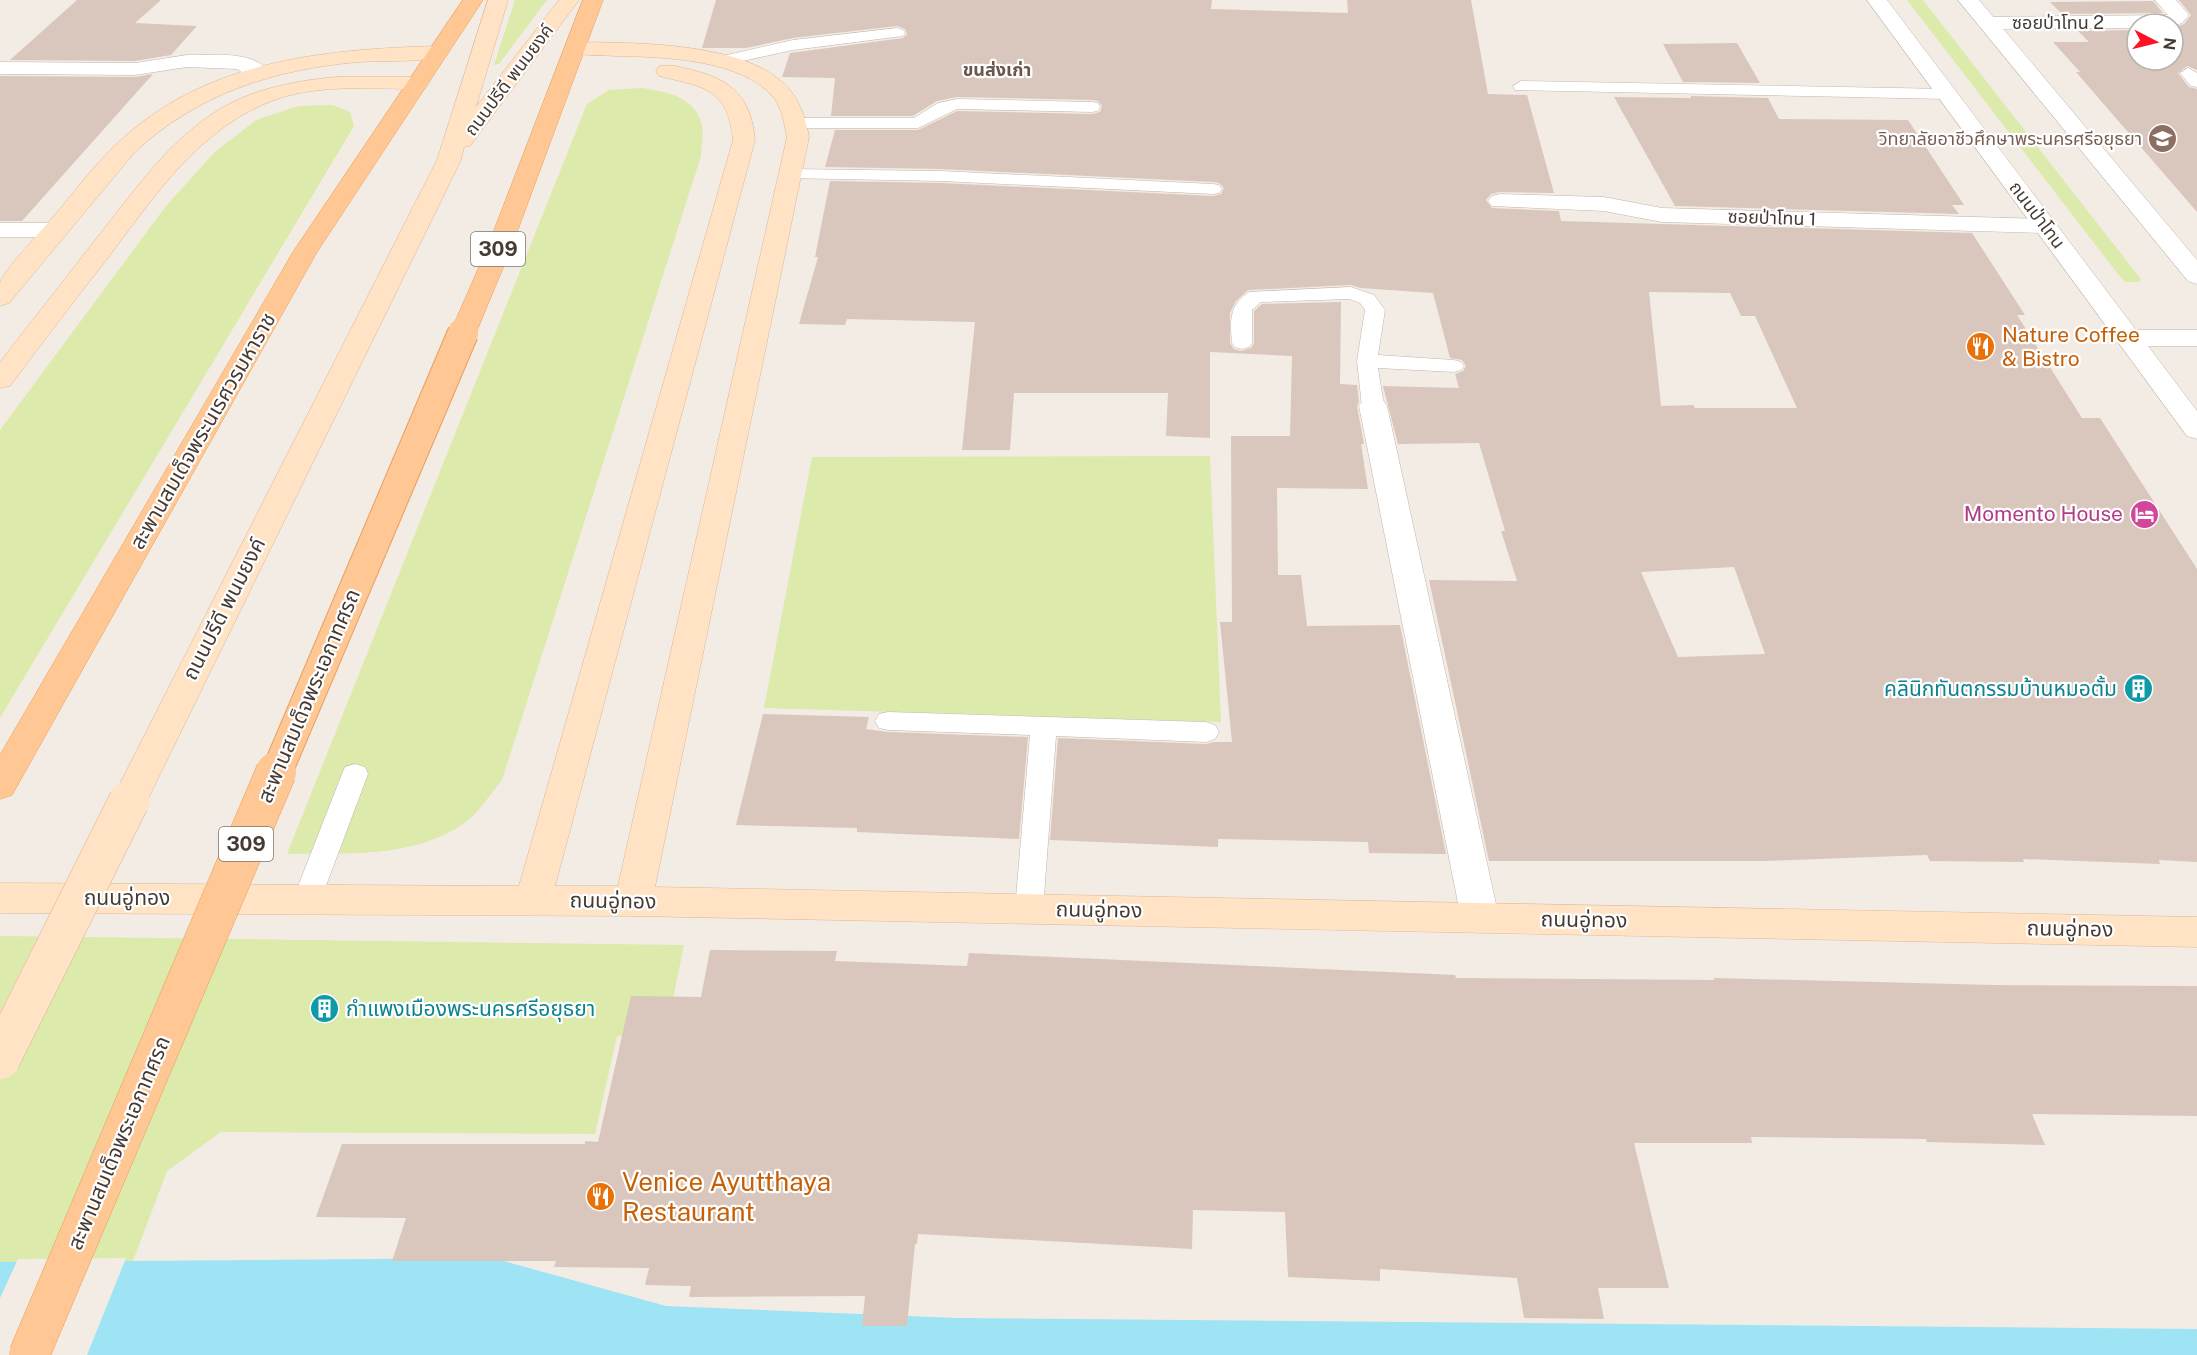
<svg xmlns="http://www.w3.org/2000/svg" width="2197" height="1355" viewBox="0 0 2197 1355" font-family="'Public Sans','Noto Sans Thai',sans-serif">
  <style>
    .green { fill: #dceaac }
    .water { fill: #9ee4f4 }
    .pier { fill: #f3ece5 }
    .building { fill: #d9c7bd; fill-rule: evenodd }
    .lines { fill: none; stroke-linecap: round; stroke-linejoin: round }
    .service-casing { stroke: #c2b4aa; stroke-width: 1 }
    .minor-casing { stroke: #c2b4aa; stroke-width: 1 }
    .tertiary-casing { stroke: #c2b4aa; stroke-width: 1 }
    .secondary-casing { stroke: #d9b795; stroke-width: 1 }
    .primary-casing { stroke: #e99f5d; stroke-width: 1 }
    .service { fill: #fff; fill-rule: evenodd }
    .minor { fill: #fff; fill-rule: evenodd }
    .tertiary { fill: #fff; fill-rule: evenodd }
    .secondary { fill: #ffe3c4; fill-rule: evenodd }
    .primary { fill: #ffc793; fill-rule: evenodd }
    .secondary-bridge-casing { stroke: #d9b795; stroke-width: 41; stroke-linecap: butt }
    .primary-bridge-far1-casing { stroke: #e99f5d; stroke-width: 32; stroke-linecap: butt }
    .primary-bridge-casing { stroke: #e99f5d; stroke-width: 41; stroke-linecap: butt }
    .secondary-bridge { stroke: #ffe3c4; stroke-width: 40 }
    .primary-bridge-far1 { stroke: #ffc793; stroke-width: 30 }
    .primary-bridge { stroke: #ffc793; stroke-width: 40 }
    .labels { text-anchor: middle; stroke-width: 4.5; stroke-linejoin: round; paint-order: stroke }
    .far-street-label { font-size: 18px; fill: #463b34; stroke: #fff }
    .far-neighbourhood-label { font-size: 18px; font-weight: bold; fill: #6a564b; stroke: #fff }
    .far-education-label { font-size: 18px; fill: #785e54; stroke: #fff; text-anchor: end }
    .shield { fill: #fff; stroke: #7e7671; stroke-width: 1.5 }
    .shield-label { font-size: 20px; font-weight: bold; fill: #463b34 }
    .food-label { font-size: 21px; fill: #c56008; stroke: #fff; text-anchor: start }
    .street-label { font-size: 21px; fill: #463b34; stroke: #fff }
    .hotel-label { font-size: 21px; fill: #b23c85; stroke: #fff; text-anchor: end }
    .culture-label { font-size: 21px; fill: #0d838f; stroke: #fff; text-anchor: end }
    .near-food-label { font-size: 26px; fill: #c56008; stroke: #fff; text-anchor: start }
  </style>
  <rect width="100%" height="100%" fill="#f3ece5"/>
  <g class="green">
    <path d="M515,0H547L499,64L494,65Z"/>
    <path d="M1907,0H1923L2140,278V282H2126L2121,278Z"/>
    <path d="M641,88C665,91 697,97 702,126C704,135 701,147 701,156L502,780C491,793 480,811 466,822C415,859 347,853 287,854L587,104L609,90Z"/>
    <path d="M332,105L350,112L354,126L0,718V430L166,206L215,152L256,120L299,106Z"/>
    <path d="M1210,456L1221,722L764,708L812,457Z"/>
    <path d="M0,936L684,945L665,1037L617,1036L595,1134L221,1132L167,1171L133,1261L0,1262Z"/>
  </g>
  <path class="water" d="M493,1258L666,1306L957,1318L2197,1329V1355H0V1262Z"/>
  <path class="pier" d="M126,1258L87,1355H0V1298L18,1259Z"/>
  <g class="building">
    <path d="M77,0H161L135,23L197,26L171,55L135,61L10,60Z"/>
    <path d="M716,0H1212L1211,9L1348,13L1347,0H1471L1488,94L1527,95L1554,193L1499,192L1491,194L1486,200L1492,208L1559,211L1561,221L1972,233L2025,315H2017L2082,418H2100L2197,569V862L2159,860L2160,864L2023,859L2024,862L1930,861L1927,855L1763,861H1489L1429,580L1517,581L1501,531H1505L1479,443L1398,444L1383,386L1459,388L1455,374L1463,371L1466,366L1462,360L1450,358L1433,293L1360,288L1351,285L1248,290L1236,301L1230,313V343L1234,349L1241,351L1251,348L1254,343V311L1262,304L1341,302L1340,384L1357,385L1359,402L1357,406L1364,444H1361L1368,489L1277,488L1278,575H1301L1307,626L1400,625L1446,854L1369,853L1368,842L1218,839V847L1050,840L1058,738L1206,744L1214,742H1232L1220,622H1232L1231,436H1290L1292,356L1210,352V438L1166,436L1168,393H1014L1010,450H962L975,322L847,319L845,325L799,324L818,257H815L830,181L941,183L1213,196L1221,194L1224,188L1219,183L1213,182L941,169L825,167L835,130H918L957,111L1092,114L1100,112L1102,106L1098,101L1092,100L957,97L937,101L913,116H831L835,78L782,77L790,53L903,38L907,34L905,29L897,26L793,38L746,48H702ZM1649,292L1730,293L1741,316H1755L1797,408H1695L1693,405L1661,406ZM1734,567L1765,654L1678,657L1641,572Z"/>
    <path d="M2179,0H2197V70L2187,66L2178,73L2189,87L2197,89V212L2076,72H2080L2053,42H2089L2078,31L2137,30V60H2173V28L2184,24L2191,15Z"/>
    <path d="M2153,1L2163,13L2062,14L2050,2Z"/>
    <path d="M1737,43L1760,83L1683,82L1663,44Z"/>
    <path d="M153,74L22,221H0V76L135,77Z"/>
    <path d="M1691,96L1768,98L1779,119L1908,120L1964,205H1952L1959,214L1675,206L1614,97L1691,98Z"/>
    <path d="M763,714L869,717L866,729L888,732L1028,737L1019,839L857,832V828L736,825Z"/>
    <path d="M710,950L837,951L835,961L967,966L969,953L1455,975L1456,978L1714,980V978L1993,985L2197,986V1116L2032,1114L2045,1145L1927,1142L1926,1139L1751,1137L1752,1143H1634L1669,1288H1598L1604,1319L1524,1318L1517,1278L1380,1269V1281L1288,1277L1285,1212L1193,1210L1192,1249L918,1234L917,1244H915L907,1326H862L865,1296L689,1297L691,1286L645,1285L649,1268L554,1267L556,1261H392L406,1218L316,1217L342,1144H585V1141L598,1142L631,996L701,997Z"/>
  </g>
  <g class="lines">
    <defs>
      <g id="service">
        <path d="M897,28L903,30L905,33L903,36L793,50L720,66L712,61L714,58L793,40Z"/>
        <path d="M2188,68L2197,73V87L2191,86L2180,73Z"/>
        <path d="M1521,81L1947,89L1955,94L1947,99L1515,90L1513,86Z"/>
        <path d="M957,99L1092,102L1098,103L1100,107L1098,111L1092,112L957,109L918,128H795L789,127L786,123L789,119L795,118H914L938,103Z"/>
        <path d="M790,169L941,171L1213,184L1219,185L1222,189L1219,193L1213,194L941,181L784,178L781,174L784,170Z"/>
        <path d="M1351,287L1374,295L1385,310L1378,355L1454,360L1461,362L1464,366L1461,370L1454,372L1378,368L1384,406L1381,411L1373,412L1365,411L1362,406L1357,361L1365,310L1360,303L1349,299L1261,302L1252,310V343L1249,347L1242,349L1235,347L1232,343C1230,321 1229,305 1249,292Z"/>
        <path d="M888,712L1206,722L1215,725L1219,732L1215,739L1206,742L1056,736L1043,909L1039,917L1029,921L1019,917L1015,909L1030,735L888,730L879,728L875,721L879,714Z"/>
        <path d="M355,764L365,767L368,774L321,899L317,907L307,911L297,907L293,899L342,774L345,767Z"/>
      </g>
      <g id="minor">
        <path d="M2155,0H2176L2189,15L2182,23L2173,26V24H2137V28L1987,29L1980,27L1977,23L1980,19L1987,17L2168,15Z"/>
        <path d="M187,55C212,56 253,49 270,73L267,78L259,79L251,78L237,69L187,67L135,75L0,74V62L135,63Z"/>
        <path d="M1500,194L1604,197L1662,208L2045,219L2054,221L2057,226L2054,231L2045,233L1662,222L1604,211L1492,206L1488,201L1492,196Z"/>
        <path d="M0,223H56L65,225L68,230L65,235L56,237H0Z"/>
        <path d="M1373,398L1383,400L1387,406L1499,918L1493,929L1480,933L1467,929L1461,918L1359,406L1363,400Z"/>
      </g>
      <g id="tertiary">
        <path d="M1867,0H1887L2136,330H2197V346H2148L2197,411V439L2187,436Z"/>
        <path d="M1958,0H1979L2197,260V284L2188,281Z"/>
      </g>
      <g id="secondary">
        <path d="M488,0H508L476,107L559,0H579L470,146L464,147L461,160L147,801L142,810L129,814L116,810L111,801L437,160Z"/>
        <path d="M574,42C633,43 750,41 790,90C801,104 806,120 809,137L655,887L2197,917V947L633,916L0,913V883L519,886L733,140C728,88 704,87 659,76L656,71L659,66C670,64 681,67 692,70C733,80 751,98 755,140L555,886H618L787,137C784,124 782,108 774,98C742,59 664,57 617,56C601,55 583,56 567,52L564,48L567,44Z"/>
        <path d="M438,46L445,48L448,52L445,56C418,63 387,60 359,62C275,69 196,94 134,153L9,303L0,306C0,299 0,290 0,283C2,272 44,228 54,216C78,187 101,156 130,132C216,59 330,49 438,46Z"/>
        <path d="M337,77H418L426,78L429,83L426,88L418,89C372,89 321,84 277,99C200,126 154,197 107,259C74,301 42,343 10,386L0,388V362C32,321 64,280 96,239C136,189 175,130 235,101C267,86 302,80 337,77Z"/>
      </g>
      <g id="primary">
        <path d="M463,0H483L317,252L12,795L0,799V755L293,252Z"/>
        <path d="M583,0H603L510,251L476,333L472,339L463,341L454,339L450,333L486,251Z"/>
      </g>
    </defs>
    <use href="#service" class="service-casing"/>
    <use href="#minor" class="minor-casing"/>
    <use href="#tertiary" class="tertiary-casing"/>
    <use href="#secondary" class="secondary-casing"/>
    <use href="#primary" class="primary-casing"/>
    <use href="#service" class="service"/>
    <use href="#minor" class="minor"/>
    <use href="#tertiary" class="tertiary"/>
    <use href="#secondary" class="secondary"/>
    <use href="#primary" class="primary"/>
    <defs>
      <path id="secondary-bridge" d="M0,1059L129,801"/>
      <path id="primary-bridge-far1" d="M276,774L463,333"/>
      <path id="primary-bridge" d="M29,1355L276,772"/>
    </defs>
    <use href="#secondary-bridge" class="secondary-bridge-casing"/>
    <use href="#primary-bridge-far1" class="primary-bridge-far1-casing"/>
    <use href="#primary-bridge" class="primary-bridge-casing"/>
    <use href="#secondary-bridge" class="secondary-bridge"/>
    <use href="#primary-bridge-far1" class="primary-bridge-far1"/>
    <use href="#primary-bridge" class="primary-bridge"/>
  </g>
  <defs>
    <symbol id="university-disc" viewBox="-11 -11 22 22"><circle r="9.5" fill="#8d6e63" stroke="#fff"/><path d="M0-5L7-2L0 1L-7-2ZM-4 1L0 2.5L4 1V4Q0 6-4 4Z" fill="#fff"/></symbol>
    <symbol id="restaurant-disc" viewBox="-11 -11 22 22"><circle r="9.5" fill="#e8710a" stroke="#fff"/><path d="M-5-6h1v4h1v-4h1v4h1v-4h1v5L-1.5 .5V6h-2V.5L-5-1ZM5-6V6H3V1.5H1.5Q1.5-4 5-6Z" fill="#fff"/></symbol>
    <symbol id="hotel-disc" viewBox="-11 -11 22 22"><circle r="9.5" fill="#d1479c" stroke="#fff"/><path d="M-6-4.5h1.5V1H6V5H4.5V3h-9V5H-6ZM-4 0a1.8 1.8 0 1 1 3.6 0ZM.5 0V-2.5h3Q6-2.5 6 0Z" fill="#fff"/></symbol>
    <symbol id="building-disc" viewBox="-11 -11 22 22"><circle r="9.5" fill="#0f9aa8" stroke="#fff"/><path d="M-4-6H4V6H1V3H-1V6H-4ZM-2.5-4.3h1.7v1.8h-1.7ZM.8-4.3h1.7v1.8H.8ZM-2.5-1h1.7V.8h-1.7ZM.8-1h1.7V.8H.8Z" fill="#fff"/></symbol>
  </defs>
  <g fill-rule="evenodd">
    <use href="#university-disc" x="2146" y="122" width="33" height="33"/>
    <use href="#restaurant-disc" x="1964" y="330" width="33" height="33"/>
    <use href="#hotel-disc" x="2128" y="498" width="33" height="33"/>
    <use href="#building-disc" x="2122" y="672" width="33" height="33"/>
    <use href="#building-disc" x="308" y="992" width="33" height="33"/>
    <use href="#restaurant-disc" x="584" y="1180" width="33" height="33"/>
  </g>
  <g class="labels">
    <g class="far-street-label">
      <text x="2058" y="29">ซอยป่าโทน 2</text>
      <text transform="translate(509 80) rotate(-53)" y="6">ถนนปรีดี พนมยงค์</text>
      <text transform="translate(2037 215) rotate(53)" y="6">ถนนป่าโทน</text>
      <text transform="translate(1772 218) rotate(2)" y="6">ซอยป่าโทน 1</text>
    </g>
    <g class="far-neighbourhood-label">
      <text x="997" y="76">ขนส่งเก่า</text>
    </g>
    <g class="far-education-label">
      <text x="2142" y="145">วิทยาลัยอาชีวศึกษาพระนครศรีอยุธยา</text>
    </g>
    <g class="shield">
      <rect x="471" y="232" width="54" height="34" rx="4.5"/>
      <rect x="219" y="827" width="54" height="34" rx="4.5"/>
    </g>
    <g class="shield-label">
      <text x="498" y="256">309</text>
      <text x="246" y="851">309</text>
    </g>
    <g class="food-label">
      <text x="2002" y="342">Nature Coffee<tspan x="2002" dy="24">&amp; Bistro</tspan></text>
    </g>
    <g class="street-label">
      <text transform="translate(203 431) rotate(-60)" y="7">สะพานสมเด็จพระนเรศวรมหาราช</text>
      <text transform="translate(224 609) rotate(-63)" y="7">ถนนปรีดี พนมยงค์</text>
      <text transform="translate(309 696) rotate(-67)" y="7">สะพานสมเด็จพระเอกาทศรถ</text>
      <text x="127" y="905">ถนนอู่ทอง</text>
      <text transform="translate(613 901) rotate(1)" y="7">ถนนอู่ทอง</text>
      <text transform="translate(1099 910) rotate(1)" y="7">ถนนอู่ทอง</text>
      <text transform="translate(1584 920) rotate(1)" y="7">ถนนอู่ทอง</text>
      <text transform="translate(2070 929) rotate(1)" y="7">ถนนอู่ทอง</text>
      <text transform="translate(119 1143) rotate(-67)" y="7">สะพานสมเด็จพระเอกาทศรถ</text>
    </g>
    <g class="hotel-label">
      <text x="2123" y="521">Momento House</text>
    </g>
    <g class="culture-label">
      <text x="2117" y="696">คลินิกทันตกรรมบ้านหมอตั้ม</text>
      <text x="346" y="1016" text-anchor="start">กำแพงเมืองพระนครศรีอยุธยา</text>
    </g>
    <g class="near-food-label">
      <text x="622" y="1191">Venice Ayutthaya<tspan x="622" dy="30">Restaurant</tspan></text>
    </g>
  </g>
  <g transform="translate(2155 42) rotate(97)"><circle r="28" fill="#ffffff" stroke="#b5b1ae" stroke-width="1.5"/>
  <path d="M0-4.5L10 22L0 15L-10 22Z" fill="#ff1124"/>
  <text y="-9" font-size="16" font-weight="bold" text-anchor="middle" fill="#463b34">N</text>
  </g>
</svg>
